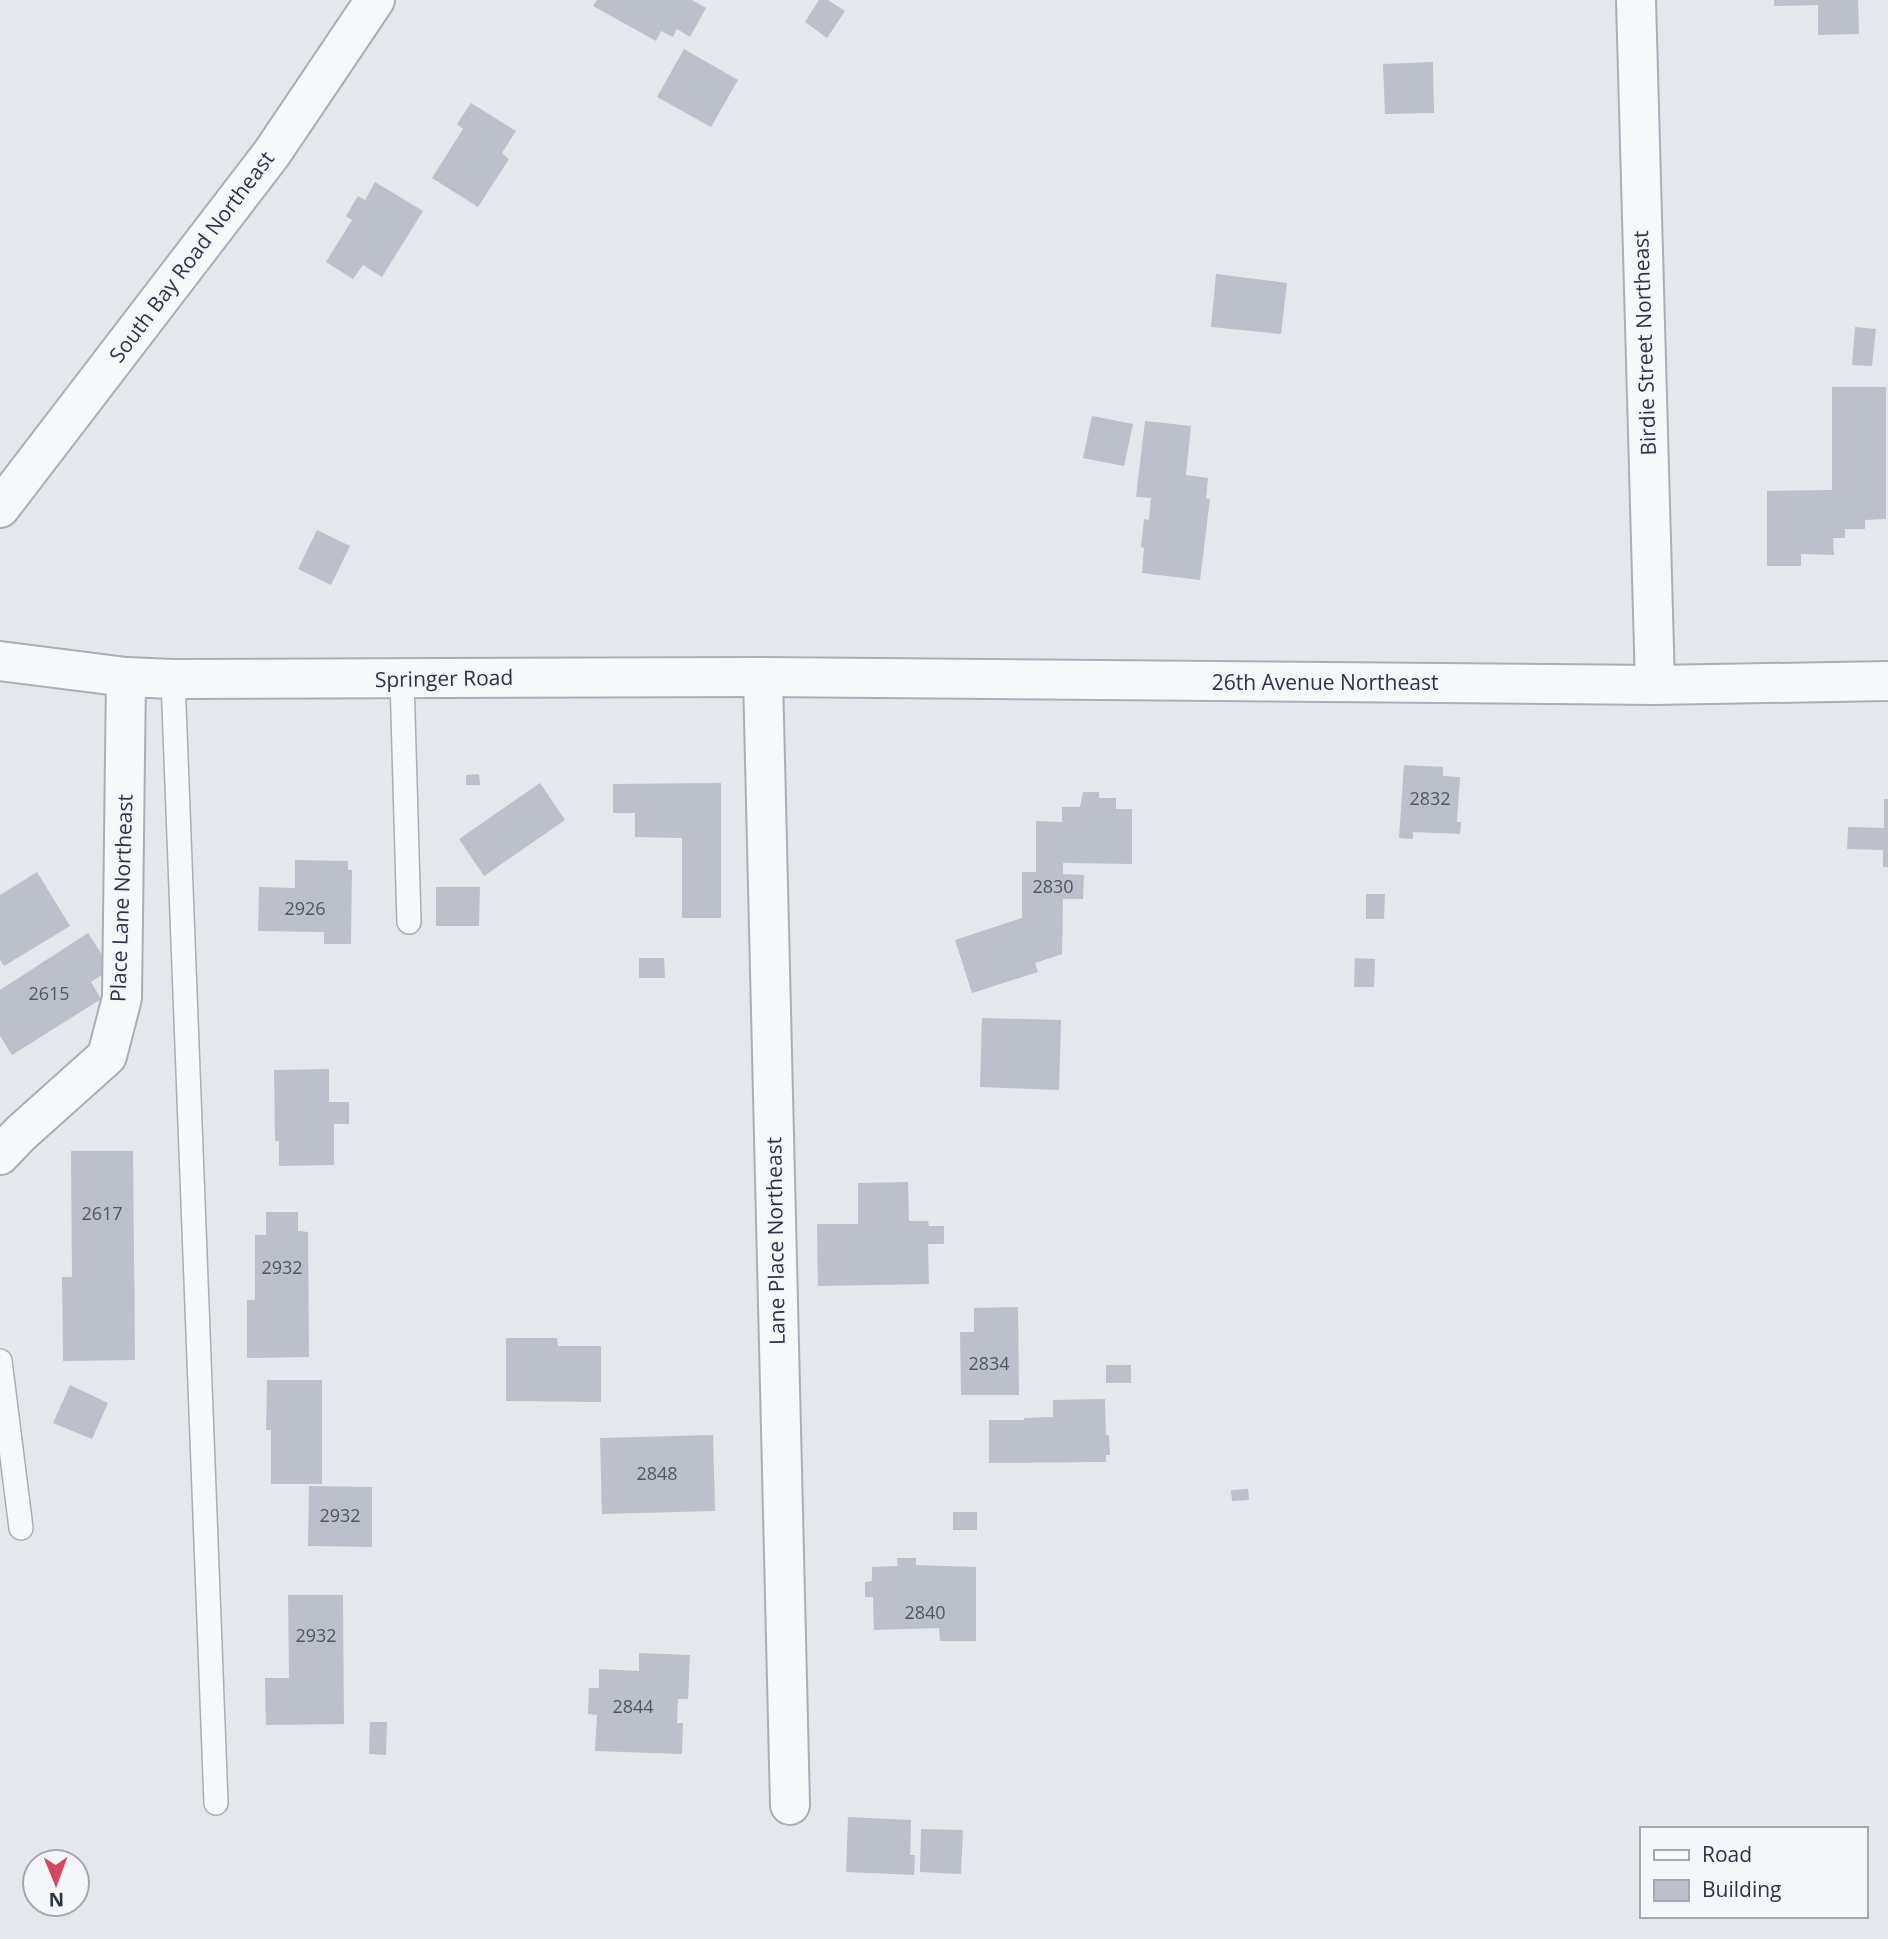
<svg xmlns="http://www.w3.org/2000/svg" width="1888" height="1939" viewBox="0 0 1888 1939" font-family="'Open Sans',sans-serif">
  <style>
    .building { fill: #bbc0ca }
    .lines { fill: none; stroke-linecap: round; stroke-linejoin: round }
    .service-casing { stroke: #a9aeb7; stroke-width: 26 }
    .minor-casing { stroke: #a9aeb7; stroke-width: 42 }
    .tertiary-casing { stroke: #a9aeb7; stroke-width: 42 }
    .service { stroke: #f7f8fa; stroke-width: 23 }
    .minor { stroke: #f7f8fa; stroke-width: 38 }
    .tertiary { stroke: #f7f8fa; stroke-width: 38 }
    .labels { text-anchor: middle; stroke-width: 5; stroke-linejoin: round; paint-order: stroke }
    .number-label { font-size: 18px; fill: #4f5766 }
    .street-label { font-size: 21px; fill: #2b3445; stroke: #f4f6f9 }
  </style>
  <rect width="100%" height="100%" fill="#e4e7ec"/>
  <g class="building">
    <path d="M597,0H692L706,8L690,37L677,29L673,37L661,31L656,41L593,6Z"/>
    <path d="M819,0H828L845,11L827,38L805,22Z"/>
    <path d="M1774,0H1858L1859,34L1818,35V5L1774,6Z"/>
    <path d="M684,49L738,80L711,127L657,97Z"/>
    <path d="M1433,62L1434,113L1385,114L1383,64Z"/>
    <path d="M471,103L516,131L502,153L509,159L478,207L432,178L463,129L457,124Z"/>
    <path d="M375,182L423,211L382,277L363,265L353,279L326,262L352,220L346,216L358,196L365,200Z"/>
    <path d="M1216,274L1287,283L1281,334L1211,327Z"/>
    <path d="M1855,327L1876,329L1872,366L1852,365Z"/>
    <path d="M1832,387H1886V519L1865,520V529H1845V538H1833L1834,555L1801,554V566H1767V491L1832,490Z"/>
    <path d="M1092,416L1133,424L1124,466L1083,458Z"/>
    <path d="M1145,421L1191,426L1186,475L1208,478L1206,498L1210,499L1200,580L1142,573L1144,548L1141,547L1144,519L1149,520L1151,498L1136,497Z"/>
    <path d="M317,530L350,546L331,585L298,569Z"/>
    <path d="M1404,765L1443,767V776L1460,777L1457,822H1461L1460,834L1413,832V839L1399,838Z"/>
    <path d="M479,774L480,785H466V775Z"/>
    <path d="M540,783L565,820L484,876L459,839Z"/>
    <path d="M721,783V918H682V838L635,837V813H613V784Z"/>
    <path d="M1083,792H1099V798H1116V809H1132V864L1063,863V874L1084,875L1083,899H1063L1062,954L1035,963L1038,972L972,993L955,940L1022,918V872H1036V821L1062,822V807H1080Z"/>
    <path d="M1884,799H1888V867H1883V850L1847,849L1848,827L1884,828Z"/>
    <path d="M295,860L348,861V870H352L351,944H324V932L258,931L259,887L295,888Z"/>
    <path d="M37,872L70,926L4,966L0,960V895Z"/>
    <path d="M436,887H480L479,926H436Z"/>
    <path d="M1366,894H1385L1384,919H1366Z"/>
    <path d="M88,933L111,969L91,982L101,999L12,1055L0,1036V990Z"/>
    <path d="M639,958H664L665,978H639Z"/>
    <path d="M1355,958L1375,959L1374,987H1354Z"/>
    <path d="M982,1018L1061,1020L1059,1090L980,1087Z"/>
    <path d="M329,1069V1102H349V1124H334V1165L279,1166V1141H275L274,1070Z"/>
    <path d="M71,1151H133L135,1360L63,1361L62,1277H72Z"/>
    <path d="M908,1182L909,1221H928L929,1226H944V1244H928L929,1284L818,1286L817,1224H858V1183Z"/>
    <path d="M266,1212H298V1231L308,1232L309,1357L247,1358V1300H255V1235H266Z"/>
    <path d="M1018,1307L1019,1395H961L960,1332H974V1308Z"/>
    <path d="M506,1338H557L558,1346H601V1402L506,1401Z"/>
    <rect x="1106" y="1365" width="25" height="18"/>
    <path d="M267,1380H322V1484H271V1430H266Z"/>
    <path d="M70,1385L108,1403L92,1439L53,1423Z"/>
    <path d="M1105,1399L1106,1435H1109L1110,1455H1106V1462L989,1463V1420H1024V1418L1053,1417V1400Z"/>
    <path d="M713,1435L715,1511L602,1514L600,1438Z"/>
    <path d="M309,1486L372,1487V1547L308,1546Z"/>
    <path d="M1248,1489L1249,1500L1232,1501L1231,1490Z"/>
    <rect x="953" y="1512" width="24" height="18"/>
    <path d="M897,1558H916V1565L976,1567V1641H940L939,1628L874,1630L873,1597H865V1582L872,1581V1567L898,1566Z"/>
    <path d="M288,1595H343L344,1724L266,1725L265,1678H289Z"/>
    <path d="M639,1653L690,1655L688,1699H678L677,1723H683L682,1754L595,1751L597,1715L588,1714L589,1688H599V1669L639,1671Z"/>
    <path d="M370,1722H387L386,1755L369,1754Z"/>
    <path d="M848,1817L911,1820L910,1855H915L914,1875L846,1872Z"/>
    <path d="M921,1829L963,1830L961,1874L920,1872Z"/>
  </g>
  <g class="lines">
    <defs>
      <g id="service">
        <path d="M173,679L216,1803"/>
        <path d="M402,679L409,922"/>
        <path d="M0,1361L21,1528"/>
      </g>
      <g id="minor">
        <path d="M1636,0L1655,685"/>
        <path d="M763,677L790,1805"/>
        <path d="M0,1155L21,1133L107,1056L122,998L126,677"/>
      </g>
      <g id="tertiary">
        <path d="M0,508L272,153L375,0"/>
        <path d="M0,661L126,677L173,679L763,677L1655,685L1888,681"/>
      </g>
    </defs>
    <use href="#service" class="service-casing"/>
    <use href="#minor" class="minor-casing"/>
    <use href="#tertiary" class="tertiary-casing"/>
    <use href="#service" class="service"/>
    <use href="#minor" class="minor"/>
    <use href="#tertiary" class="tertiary"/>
  </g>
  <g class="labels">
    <g class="number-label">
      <text x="1430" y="805">2832</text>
      <text x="1053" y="893">2830</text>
      <text x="305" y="915">2926</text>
      <text x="49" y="1000">2615</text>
      <text x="102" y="1220">2617</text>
      <text x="282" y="1274">2932</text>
      <text x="989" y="1370">2834</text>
      <text x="657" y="1480">2848</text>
      <text x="340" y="1522">2932</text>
      <text x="925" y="1619">2840</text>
      <text x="316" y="1642">2932</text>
      <text x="633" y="1713">2844</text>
    </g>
    <g class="street-label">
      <text transform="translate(192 257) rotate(-53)" y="7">South Bay Road Northeast</text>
      <text transform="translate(1645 343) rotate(-92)" y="7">Birdie Street Northeast</text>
      <text transform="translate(444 679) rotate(-1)" y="7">Springer Road</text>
      <text x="1325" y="690">26th Avenue Northeast</text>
      <text transform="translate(122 898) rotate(-88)" y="7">Place Lane Northeast</text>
      <text transform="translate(776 1241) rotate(-91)" y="7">Lane Place Northeast</text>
    </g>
  </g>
  <rect x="1640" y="1827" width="228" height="91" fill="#f4f6f9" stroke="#a4a8b1" stroke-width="2"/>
  <rect x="1654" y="1850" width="35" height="10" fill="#f7f8fa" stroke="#a4a8b1" stroke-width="2"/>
  <text x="1702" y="1862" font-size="21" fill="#2b3445">Road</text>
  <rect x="1654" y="1880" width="35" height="21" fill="#bbc0ca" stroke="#a4a8b1" stroke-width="2"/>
  <text x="1702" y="1897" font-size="21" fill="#2b3445">Building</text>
  <g transform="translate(56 1883) rotate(179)"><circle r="33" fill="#f4f6f9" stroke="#a4a8b1" stroke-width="2"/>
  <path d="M0-5L12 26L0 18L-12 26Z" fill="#d1495b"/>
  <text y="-10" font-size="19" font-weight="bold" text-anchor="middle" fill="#2b3445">N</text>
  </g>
</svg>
